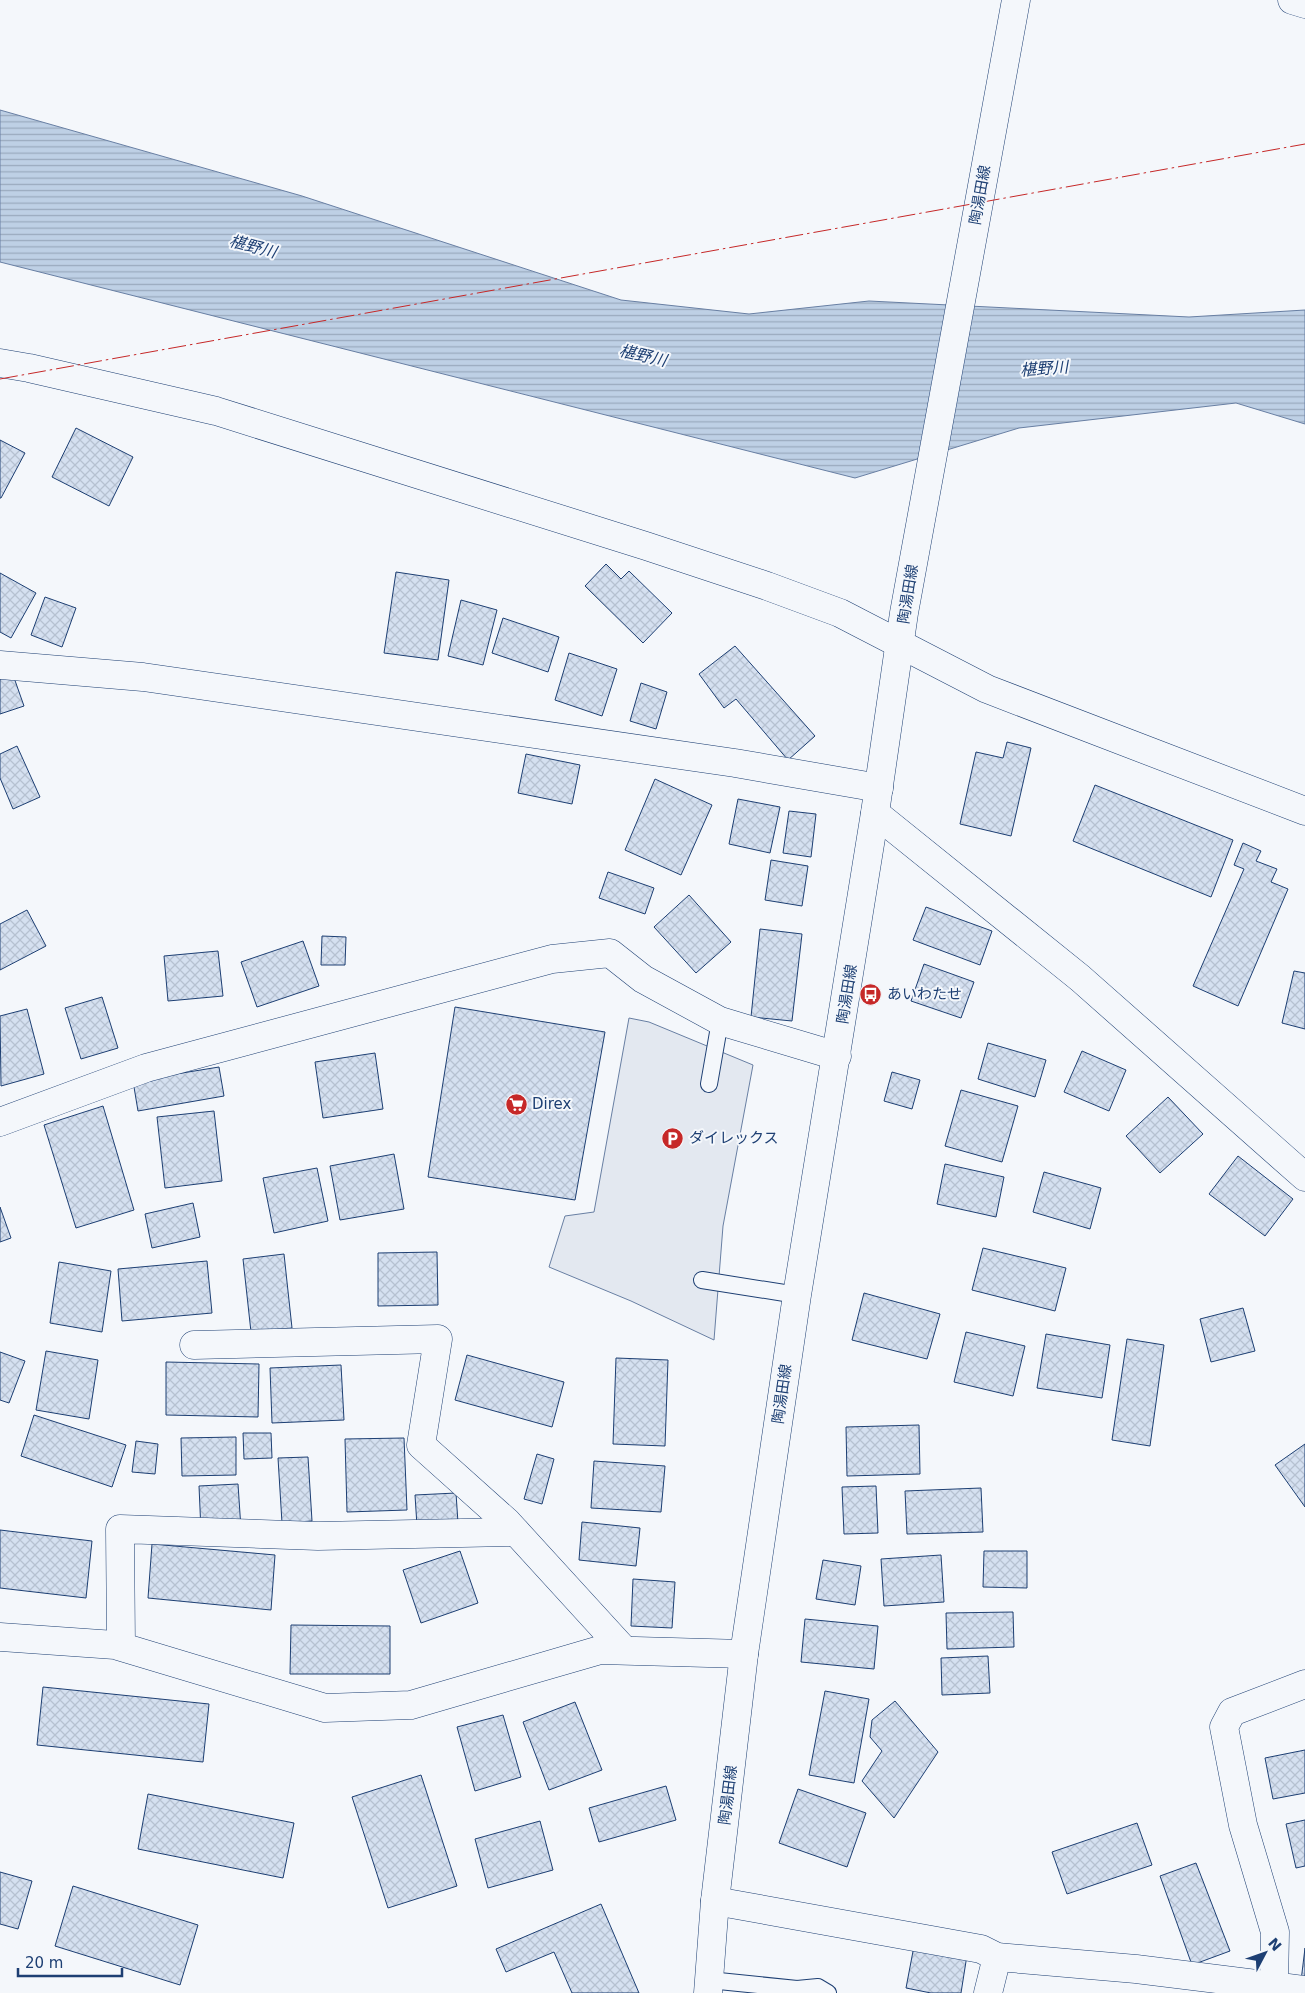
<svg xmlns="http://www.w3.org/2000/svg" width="1305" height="1993" viewBox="0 0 1305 1993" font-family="'DejaVu Sans','Noto Sans JP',sans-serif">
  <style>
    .parking { fill: #e3e8f0; stroke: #687fa3 }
    .water { fill: url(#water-rules); stroke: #687fa3 }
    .building { fill: url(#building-cross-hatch); stroke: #1d3f73 }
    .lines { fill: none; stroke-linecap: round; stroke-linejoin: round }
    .service-casing { stroke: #1d3f73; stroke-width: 18 }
    .minor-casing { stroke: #1d3f73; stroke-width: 29 }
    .secondary-casing { stroke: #1d3f73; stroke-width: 29 }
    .service { stroke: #f4f7fb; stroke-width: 16 }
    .minor { stroke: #f4f7fb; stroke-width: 28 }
    .secondary { stroke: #f4f7fb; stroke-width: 28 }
    .power { stroke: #c62828; stroke-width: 1; stroke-dasharray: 18 4 2.5 4; stroke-linecap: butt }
    .labels { text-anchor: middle; stroke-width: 4; stroke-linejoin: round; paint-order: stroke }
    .street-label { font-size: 15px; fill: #1d3f73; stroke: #f4f7fb }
    .poi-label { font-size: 15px; fill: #1d3f73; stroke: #f4f7fb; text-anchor: start }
    .water-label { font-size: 16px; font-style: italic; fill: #1d3f73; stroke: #f4f7fb }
  </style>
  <defs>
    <pattern id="water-rules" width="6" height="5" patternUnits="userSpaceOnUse" patternTransform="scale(1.25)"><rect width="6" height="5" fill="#bed0e5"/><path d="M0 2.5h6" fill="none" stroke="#9aaabe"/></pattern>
    <pattern id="building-cross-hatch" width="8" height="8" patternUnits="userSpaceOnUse" patternTransform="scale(1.25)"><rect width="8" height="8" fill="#d5e0f0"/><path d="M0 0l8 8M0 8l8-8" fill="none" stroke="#b6c1d1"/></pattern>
  </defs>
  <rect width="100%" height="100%" fill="#f4f7fb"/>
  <path class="parking" d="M629,1018L649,1022L753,1065L723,1226L714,1340L631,1301L549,1267L565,1216L594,1212Z"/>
  <path class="water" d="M0,110L302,196L621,300L749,314L869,301L1189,317L1305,310V424L1236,403L1019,428L855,478L0,262Z"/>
  <g class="building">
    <path d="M76,428L133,457L109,506L52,477Z"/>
    <path d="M0,440L25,453L1,498H0Z"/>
    <path d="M606,564L621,579L629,571L672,613L643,643L585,586Z"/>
    <path d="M396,572L449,580L438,660L384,653Z"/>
    <path d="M0,573L36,593L11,638L0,632Z"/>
    <path d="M45,597L76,608L62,647L31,635Z"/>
    <path d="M461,600L497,610L483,665L448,656Z"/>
    <path d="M503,618L559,637L548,672L492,653Z"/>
    <path d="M735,646L815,736L788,760L736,699L724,708L699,674Z"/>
    <path d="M569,653L617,669L602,716L555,700Z"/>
    <path d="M12,672L24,706L0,714V676Z"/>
    <path d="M641,683L667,692L656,729L630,721Z"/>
    <path d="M1007,742L1031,748L1011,836L960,824L976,752L1003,758Z"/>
    <path d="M17,746L40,797L13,809L0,778V754Z"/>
    <path d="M526,754L580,765L572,804L518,793Z"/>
    <path d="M655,779L712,805L681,875L625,850Z"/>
    <path d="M1095,785L1233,840L1211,897L1073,841Z"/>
    <path d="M738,799L780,807L770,853L729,844Z"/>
    <path d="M789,811L816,814L811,857L783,853Z"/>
    <path d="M1243,843L1261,851L1256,861L1277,869L1271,882L1288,889L1238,1006L1193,986L1244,869L1234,865Z"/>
    <path d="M771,860L808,866L802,906L765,900Z"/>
    <path d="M608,872L654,888L645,914L599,898Z"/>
    <path d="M689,895L731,942L696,973L654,927Z"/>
    <path d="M926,907L992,931L980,965L913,940Z"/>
    <path d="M27,910L46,946L0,970V924Z"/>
    <path d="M760,929L802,934L792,1021L751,1017Z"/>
    <path d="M322,936L346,937L345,965H321Z"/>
    <path d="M303,941L319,986L257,1007L241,962Z"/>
    <path d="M218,951L223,996L168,1001L164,956Z"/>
    <path d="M924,964L974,982L961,1018L911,1001Z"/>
    <path d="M1294,971L1305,973V1029L1282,1023Z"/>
    <path d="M102,997L118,1048L81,1059L65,1008Z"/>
    <path d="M455,1007L605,1032L575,1200L428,1177Z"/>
    <path d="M27,1009L44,1074L1,1086L0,1016Z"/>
    <path d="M988,1043L1046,1060L1035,1097L978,1079Z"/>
    <path d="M1082,1051L1126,1070L1109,1111L1064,1092Z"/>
    <path d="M375,1053L383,1109L323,1118L315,1062Z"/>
    <path d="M219,1067L224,1096L138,1111L133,1081Z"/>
    <path d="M892,1072L920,1080L912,1109L884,1101Z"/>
    <path d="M961,1090L1018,1106L1002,1162L945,1146Z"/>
    <path d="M1168,1097L1203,1134L1160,1173L1126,1136Z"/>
    <path d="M103,1106L134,1210L76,1228L44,1125Z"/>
    <path d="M214,1111L222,1181L165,1188L157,1117Z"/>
    <path d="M394,1154L404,1209L340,1220L330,1166Z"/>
    <path d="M1238,1156L1293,1199L1265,1236L1209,1194Z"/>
    <path d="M945,1164L1004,1177L996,1217L937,1204Z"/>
    <path d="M317,1168L328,1221L274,1233L263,1178Z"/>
    <path d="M1044,1172L1101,1188L1090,1229L1033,1212Z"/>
    <path d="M193,1203L200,1237L152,1248L145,1214Z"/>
    <path d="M0,1207L11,1238L0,1242Z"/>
    <path d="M983,1248L1066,1268L1055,1311L972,1290Z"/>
    <path d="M437,1252L438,1305L378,1306V1253Z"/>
    <path d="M284,1254L292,1328L251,1332L243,1259Z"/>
    <path d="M207,1261L212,1313L122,1321L118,1269Z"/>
    <path d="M59,1262L111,1271L102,1332L50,1323Z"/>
    <path d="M864,1293L940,1314L927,1359L852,1340Z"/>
    <path d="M1243,1308L1255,1351L1211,1362L1200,1319Z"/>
    <path d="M966,1332L1025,1346L1013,1396L954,1382Z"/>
    <path d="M1046,1334L1110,1345L1102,1398L1037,1388Z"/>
    <path d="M1127,1339L1164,1345L1150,1446L1112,1440Z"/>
    <path d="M46,1351L98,1360L89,1419L36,1410Z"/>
    <path d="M0,1352L25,1361L9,1403L0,1400Z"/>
    <path d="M467,1355L564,1382L552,1427L455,1400Z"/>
    <path d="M616,1358L668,1360L665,1446L613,1444Z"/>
    <path d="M166,1362L259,1364L258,1417L166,1415Z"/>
    <path d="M341,1365L344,1420L272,1423L270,1368Z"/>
    <path d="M34,1415L126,1445L112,1487L21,1456Z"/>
    <path d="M919,1425L920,1474L847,1476L846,1427Z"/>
    <path d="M243,1433H271L272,1458L244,1459Z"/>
    <path d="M236,1437V1475L182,1476L181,1438Z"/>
    <path d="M404,1438L407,1510L347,1512L345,1439Z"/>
    <path d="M136,1441L158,1444L155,1474L132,1472Z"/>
    <path d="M1305,1444V1507L1275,1465Z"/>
    <path d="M537,1454L554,1459L542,1504L524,1499Z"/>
    <path d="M308,1457L312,1521L282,1523L278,1458Z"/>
    <path d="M594,1461L665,1466L661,1512L591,1508Z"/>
    <path d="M238,1484L241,1529L201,1531L199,1486Z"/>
    <path d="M876,1486L878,1533L844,1534L842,1487Z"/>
    <path d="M981,1488L983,1532L907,1534L905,1491Z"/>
    <path d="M456,1493L458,1523L417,1526L415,1495Z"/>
    <path d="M582,1522L640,1528L636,1566L579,1560Z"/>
    <path d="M0,1530L92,1541L86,1598L0,1588Z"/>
    <path d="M152,1544L275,1555L271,1610L148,1598Z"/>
    <path d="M460,1551L478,1603L421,1623L403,1570Z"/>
    <path d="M984,1551H1027V1588L983,1587Z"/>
    <path d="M941,1555L944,1602L884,1606L881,1559Z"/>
    <path d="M823,1560L861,1566L855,1605L816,1599Z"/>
    <path d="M633,1579L675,1582L672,1628L631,1626Z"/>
    <path d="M1013,1612L1014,1647L947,1649L946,1613Z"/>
    <path d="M805,1619L878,1626L874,1669L801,1662Z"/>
    <path d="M291,1625L390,1626V1674H290Z"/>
    <path d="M988,1656L990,1693L942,1695L941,1658Z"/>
    <path d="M43,1687L209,1704L203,1762L37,1745Z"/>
    <path d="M825,1691L869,1699L854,1783L809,1775Z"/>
    <path d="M895,1701L938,1752L894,1818L862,1781L882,1751L870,1737L872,1720Z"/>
    <path d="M575,1702L602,1770L549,1790L523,1722Z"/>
    <path d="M503,1715L521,1777L475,1791L457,1727Z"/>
    <path d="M1305,1750V1793L1273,1799L1265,1758Z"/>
    <path d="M421,1775L457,1886L388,1908L352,1797Z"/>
    <path d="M666,1786L676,1820L599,1842L589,1808Z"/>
    <path d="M798,1789L866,1813L847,1867L779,1843Z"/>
    <path d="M148,1794L294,1823L283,1878L138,1849Z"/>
    <path d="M1305,1820V1866L1296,1868L1286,1824Z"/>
    <path d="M540,1821L553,1870L488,1888L475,1839Z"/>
    <path d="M1137,1823L1152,1865L1067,1894L1052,1852Z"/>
    <path d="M1196,1863L1230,1951L1192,1965L1160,1876Z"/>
    <path d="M0,1872L32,1881L18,1929L0,1924Z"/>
    <path d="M73,1886L198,1925L180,1985L55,1946Z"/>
    <path d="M601,1904L639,1993H572L554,1952L506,1972L496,1949Z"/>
    <path d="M914,1946L967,1955L961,1993H931L906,1988Z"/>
    <path d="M1305,1948V1982L1301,1981Z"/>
  </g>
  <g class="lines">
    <defs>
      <g id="service">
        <path d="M709,1084L720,1021"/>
        <path d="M702,1280L797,1295"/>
        <path d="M709,1980L797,1989L818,1987L828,1993"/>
      </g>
      <g id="minor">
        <path d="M1292,0L1305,4"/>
        <path d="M0,363L29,368L216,411L646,546L767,586L840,613L987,689L1305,811"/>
        <path d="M0,665L143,677L735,763L879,788"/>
        <path d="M875,813L1080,978L1305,1177"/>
        <path d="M0,1122L146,1068L552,959L610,953L643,979L720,1021L837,1056"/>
        <path d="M194,1345L438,1339L421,1445L507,1522L624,1650"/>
        <path d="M0,1637L115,1645L325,1708L411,1705L600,1650L744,1654"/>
        <path d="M121,1646L120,1529L318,1536L516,1532"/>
        <path d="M715,1901L981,1949L997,1957L1136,1969L1305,1990"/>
        <path d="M1274,1986L1275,1932L1243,1825L1224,1727L1232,1712L1305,1684"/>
        <path d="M988,1993L997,1957"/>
      </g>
      <path id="secondary" d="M708,1993L715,1901L744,1654L797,1295L875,813L904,613L1016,0"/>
    </defs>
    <use href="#service" class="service-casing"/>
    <use href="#minor" class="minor-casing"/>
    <use href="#secondary" class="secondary-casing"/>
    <use href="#service" class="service"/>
    <use href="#minor" class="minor"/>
    <use href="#secondary" class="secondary"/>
    <path class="power" d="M0,379L1305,144"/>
  </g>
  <defs>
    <symbol id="bus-disc" viewBox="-11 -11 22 22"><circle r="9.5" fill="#c62828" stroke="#f4f7fb"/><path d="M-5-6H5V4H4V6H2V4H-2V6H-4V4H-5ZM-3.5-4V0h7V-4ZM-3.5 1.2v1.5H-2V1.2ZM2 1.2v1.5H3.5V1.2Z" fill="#fff"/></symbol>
    <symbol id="supermarket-disc" viewBox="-11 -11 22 22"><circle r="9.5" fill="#c62828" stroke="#f4f7fb"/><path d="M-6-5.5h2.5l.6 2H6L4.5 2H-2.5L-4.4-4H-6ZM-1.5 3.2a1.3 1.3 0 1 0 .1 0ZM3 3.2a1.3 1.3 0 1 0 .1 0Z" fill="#fff"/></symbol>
    <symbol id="parking-disc" viewBox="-11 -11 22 22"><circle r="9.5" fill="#c62828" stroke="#f4f7fb"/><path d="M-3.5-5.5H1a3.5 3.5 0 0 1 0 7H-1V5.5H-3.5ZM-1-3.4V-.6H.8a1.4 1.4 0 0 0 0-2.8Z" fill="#fff"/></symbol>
  </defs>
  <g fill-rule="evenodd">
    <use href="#bus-disc" x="858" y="982" width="25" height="25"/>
    <use href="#supermarket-disc" x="504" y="1092" width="25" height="25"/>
    <use href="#parking-disc" x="660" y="1126" width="25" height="25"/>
  </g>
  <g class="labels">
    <g class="street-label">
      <text transform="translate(980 195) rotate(-80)" y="5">陶湯田線</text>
      <text transform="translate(908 594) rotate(-81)" y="5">陶湯田線</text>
      <text transform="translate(847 994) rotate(-81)" y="5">陶湯田線</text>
      <text transform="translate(782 1394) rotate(-82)" y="5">陶湯田線</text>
      <text transform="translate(728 1795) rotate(-83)" y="5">陶湯田線</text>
    </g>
    <g class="poi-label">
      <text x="887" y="999">あいわたせ</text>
      <text x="532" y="1109">Direx</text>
      <text x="689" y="1143">ダイレックス</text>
    </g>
    <g class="water-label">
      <text transform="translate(253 246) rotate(15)" y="6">椹野川</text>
      <text transform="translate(643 355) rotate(13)" y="6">椹野川</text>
      <text transform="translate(1044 368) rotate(-4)" y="6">椹野川</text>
    </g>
  </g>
  <g transform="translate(1265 1953) rotate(49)" stroke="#f4f7fb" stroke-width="4" paint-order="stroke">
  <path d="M0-4L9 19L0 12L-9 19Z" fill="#1d3f73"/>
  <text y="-8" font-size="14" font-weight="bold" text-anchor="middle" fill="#1d3f73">N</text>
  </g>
  <path d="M18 1968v8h104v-8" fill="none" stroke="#1d3f73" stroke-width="2.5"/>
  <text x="25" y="1968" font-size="15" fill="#1d3f73" stroke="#f4f7fb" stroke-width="4" paint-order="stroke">20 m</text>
</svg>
